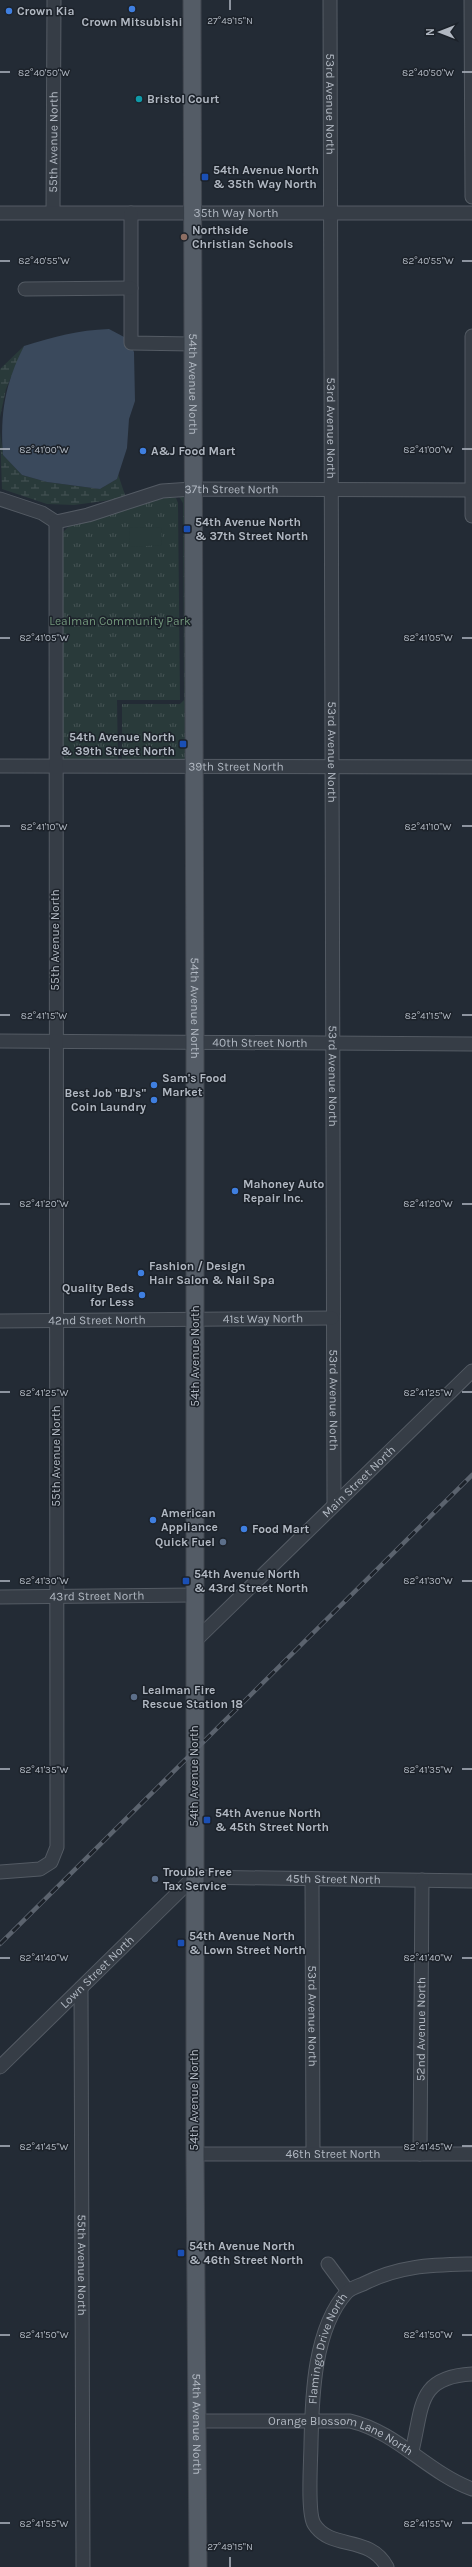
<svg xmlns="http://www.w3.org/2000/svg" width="472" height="2567" viewBox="0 0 472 2567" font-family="Karla,sans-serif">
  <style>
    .grass { fill: url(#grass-tufts) }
    .wetland { fill: url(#wetland-marsh) }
    .pitch { fill: #293a3a }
    .water { fill: #3a495c }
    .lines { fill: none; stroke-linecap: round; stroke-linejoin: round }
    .minor-casing { stroke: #545b64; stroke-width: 15 }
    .major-casing { stroke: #40464f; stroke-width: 19 }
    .minor { stroke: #363d46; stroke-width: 13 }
    .major { stroke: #545c66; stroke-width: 17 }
    .rail-casing { stroke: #5b636e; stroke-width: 4.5 }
    .rail { stroke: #1c222a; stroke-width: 3; stroke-dasharray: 9; stroke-linecap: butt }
    .ticks { fill: none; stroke: #b1b8c2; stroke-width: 1.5 }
    .shop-dot { fill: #3f7fe0; stroke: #1c222a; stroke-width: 1.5 }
    .culture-dot { fill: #0f9aa8; stroke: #1c222a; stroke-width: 1.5 }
    .transit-dot { fill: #1a4fb4; stroke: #1c222a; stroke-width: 1.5 }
    .education-dot { fill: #8d6e63; stroke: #1c222a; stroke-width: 1.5 }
    .service-dot { fill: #5c6f8a; stroke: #1c222a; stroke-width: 1.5 }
    .labels { text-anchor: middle; stroke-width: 3; stroke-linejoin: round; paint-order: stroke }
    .poi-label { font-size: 12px; font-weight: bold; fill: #b1b8c2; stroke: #1c222a; text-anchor: start }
    .street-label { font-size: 12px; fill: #b1b8c2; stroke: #1c222a }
    .park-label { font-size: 12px; fill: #72967b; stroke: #1c222a }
    .ticks-label { font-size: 10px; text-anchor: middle; fill: #b1b8c2; stroke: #1c222a; stroke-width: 3; stroke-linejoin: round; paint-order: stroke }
  </style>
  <defs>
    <pattern id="grass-tufts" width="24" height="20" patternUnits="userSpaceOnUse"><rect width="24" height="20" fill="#293a3a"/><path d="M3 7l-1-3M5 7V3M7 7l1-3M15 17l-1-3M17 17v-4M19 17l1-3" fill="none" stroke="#465455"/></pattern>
    <pattern id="wetland-marsh" width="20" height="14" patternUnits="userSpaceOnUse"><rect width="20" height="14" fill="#293a3a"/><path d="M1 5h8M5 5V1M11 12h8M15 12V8" fill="none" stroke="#465455"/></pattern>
  </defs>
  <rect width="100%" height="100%" fill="#232b35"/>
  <g class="grass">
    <path d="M187,494L188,761H122V704H180L184,700L183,503L178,495Z"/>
    <path d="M165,498H176L178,503L180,700H117L118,762H59L62,533L71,524Z"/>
  </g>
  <g class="wetland">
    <path d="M24,346L6,389L0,417V369Z"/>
    <path d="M0,432L3,455L22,475L47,482L100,489L117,479L118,474L126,498L74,505L47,504L2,489Z"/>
  </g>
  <path class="pitch" d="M161,527L162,545L130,547L129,528Z"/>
  <path class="water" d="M109,329L126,338L134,352L135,401L129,419L127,448L117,479L100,489L47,482L22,475L3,455C0,413 5,384 24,346C53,337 78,330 109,329Z"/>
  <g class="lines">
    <defs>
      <g id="minor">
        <path id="s1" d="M330,0L334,1503"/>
        <path d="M471,0L472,197"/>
        <path id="s2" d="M53,212L54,0"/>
        <path id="s3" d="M0,213H472"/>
        <path d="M131,213V343L192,344"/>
        <path d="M25,289L131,288"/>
        <path d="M472,336V516"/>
        <path id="s4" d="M0,499L42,513L56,522L88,515L162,491L192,489L472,490"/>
        <path id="s5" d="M0,766L472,767"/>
        <path id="s6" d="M0,1041L472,1044"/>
        <path id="s7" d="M0,1321L332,1318"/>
        <path id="s8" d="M0,1597L194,1595"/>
        <path id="s9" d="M194,1642L472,1371"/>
        <path d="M0,1872L40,1869L51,1862L57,1847L56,522"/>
        <path id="s10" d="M312,1879L313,2153"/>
        <path id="s11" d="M81,1988L83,2567"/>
        <path id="s12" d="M0,2067L194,1877L472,1881"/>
        <path id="s13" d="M195,2154H472"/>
        <path id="s14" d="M420,2154L422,1880"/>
        <path d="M328,2264L348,2291"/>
        <path id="s15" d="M198,2421H350C397,2432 427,2472 472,2489"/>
        <path d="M412,2451C423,2406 417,2377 472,2374"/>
        <path id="s16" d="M387,2567C369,2534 331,2551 314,2524C307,2512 311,2459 311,2443C312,2396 314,2328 347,2292C351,2288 358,2286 363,2284C400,2265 432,2265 472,2264"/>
      </g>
      <g id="major">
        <path id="s17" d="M192,0L195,1041V2154L198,2567"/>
      </g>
    </defs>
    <use href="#minor" class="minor-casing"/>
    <use href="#major" class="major-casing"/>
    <use href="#minor" class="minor"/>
    <use href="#major" class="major"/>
    <defs>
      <path id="rail" d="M0,1944L472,1475"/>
    </defs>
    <use href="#rail" class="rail-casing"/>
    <use href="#rail" class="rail"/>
  </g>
  <path class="ticks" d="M230,0V10M0,72H10M462,72H472M0,261H10M462,261H472M0,449H10M462,449H472M0,638H10M462,638H472M0,826H10M462,826H472M0,1015H10M462,1015H472M0,1204H10M462,1204H472M0,1392H10M462,1392H472M0,1581H10M462,1581H472M0,1769H10M462,1769H472M0,1958H10M462,1958H472M0,2146H10M462,2146H472M0,2335H10M462,2335H472M0,2523H10M462,2523H472M230,2557V2567"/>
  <g class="shop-dot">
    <circle cx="132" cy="9" r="4"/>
    <circle cx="9" cy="11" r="4"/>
    <circle cx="143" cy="451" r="4"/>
    <circle cx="154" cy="1085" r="4"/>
    <circle cx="154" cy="1100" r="4"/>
    <circle cx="235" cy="1191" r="4"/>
    <circle cx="141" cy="1273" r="4"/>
    <circle cx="142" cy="1295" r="4"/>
    <circle cx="153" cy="1520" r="4"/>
    <circle cx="244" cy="1529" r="4"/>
  </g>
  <circle class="culture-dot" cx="139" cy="99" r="4"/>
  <g class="transit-dot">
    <rect x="201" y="173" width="8" height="8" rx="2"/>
    <rect x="183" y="525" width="8" height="8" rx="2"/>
    <rect x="179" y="740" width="8" height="8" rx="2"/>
    <rect x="182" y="1577" width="8" height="8" rx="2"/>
    <rect x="203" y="1816" width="8" height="8" rx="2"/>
    <rect x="177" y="1939" width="8" height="8" rx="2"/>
    <rect x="177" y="2249" width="8" height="8" rx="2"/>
  </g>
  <circle class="education-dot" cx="184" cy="237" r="4"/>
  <g class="service-dot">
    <circle cx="223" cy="1542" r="4"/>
    <circle cx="134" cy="1697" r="4"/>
    <circle cx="155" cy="1879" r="4"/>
  </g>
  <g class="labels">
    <g class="poi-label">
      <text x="17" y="15">Crown Kia</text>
      <text x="132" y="26" text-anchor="middle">Crown Mitsubishi</text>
      <text x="147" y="103">Bristol Court</text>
      <text x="213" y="174">54th Avenue North<tspan x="213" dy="14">&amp; 35th Way North</tspan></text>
      <text x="192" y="234">Northside<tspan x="192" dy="14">Christian Schools</tspan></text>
      <text x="151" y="455">A&amp;J Food Mart</text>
      <text x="195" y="526">54th Avenue North<tspan x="195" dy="14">&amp; 37th Street North</tspan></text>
      <text x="175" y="741" text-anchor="end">54th Avenue North<tspan x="175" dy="14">&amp; 39th Street North</tspan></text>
      <text x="162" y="1082">Sam's Food<tspan x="162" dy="14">Market</tspan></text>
      <text x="146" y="1097" text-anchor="end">Best Job "BJ's"<tspan x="146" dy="14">Coin Laundry</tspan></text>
      <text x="243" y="1188">Mahoney Auto<tspan x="243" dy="14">Repair Inc.</tspan></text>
      <text x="149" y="1270">Fashion / Design<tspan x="149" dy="14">Hair Salon &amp; Nail Spa</tspan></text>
      <text x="134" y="1292" text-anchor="end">Quality Beds<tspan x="134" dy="14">for Less</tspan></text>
      <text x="161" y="1517">American<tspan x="161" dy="14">Appliance</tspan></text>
      <text x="252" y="1533">Food Mart</text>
      <text x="215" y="1546" text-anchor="end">Quick Fuel</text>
      <text x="194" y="1578">54th Avenue North<tspan x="194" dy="14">&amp; 43rd Street North</tspan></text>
      <text x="142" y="1694">Lealman Fire<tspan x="142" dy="14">Rescue Station 18</tspan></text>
      <text x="215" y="1817">54th Avenue North<tspan x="215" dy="14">&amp; 45th Street North</tspan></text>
      <text x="163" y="1876">Trouble Free<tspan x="163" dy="14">Tax Service</tspan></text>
      <text x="189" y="1940">54th Avenue North<tspan x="189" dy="14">&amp; Lown Street North</tspan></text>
      <text x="189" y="2250">54th Avenue North<tspan x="189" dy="14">&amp; 46th Street North</tspan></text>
    </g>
    <g class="street-label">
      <text dy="4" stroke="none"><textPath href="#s1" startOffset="104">53rd Avenue North</textPath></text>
      <text dy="4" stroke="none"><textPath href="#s2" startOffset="70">55th Avenue North</textPath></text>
      <text dy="4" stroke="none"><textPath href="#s3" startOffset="236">35th Way North</textPath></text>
      <text dy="4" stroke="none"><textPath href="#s17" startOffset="384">54th Avenue North</textPath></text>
      <text dy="4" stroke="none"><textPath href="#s1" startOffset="428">53rd Avenue North</textPath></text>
      <text dy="4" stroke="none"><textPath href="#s4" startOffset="241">37th Street North</textPath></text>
      <text dy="4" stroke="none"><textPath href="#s1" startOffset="752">53rd Avenue North</textPath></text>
      <text dy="4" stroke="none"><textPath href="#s5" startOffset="236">39th Street North</textPath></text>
      <text transform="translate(55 940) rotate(-90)" y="4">55th Avenue North</text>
      <text dy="4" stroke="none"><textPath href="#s17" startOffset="1008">54th Avenue North</textPath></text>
      <text dy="4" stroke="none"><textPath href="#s6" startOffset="260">40th Street North</textPath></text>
      <text dy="4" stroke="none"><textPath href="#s1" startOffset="1076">53rd Avenue North</textPath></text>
      <text dy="4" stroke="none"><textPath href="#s7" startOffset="263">41st Way North</textPath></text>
      <text dy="4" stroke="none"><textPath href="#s7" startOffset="97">42nd Street North</textPath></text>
      <text transform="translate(195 1356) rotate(-90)" y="4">54th Avenue North</text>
      <text dy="4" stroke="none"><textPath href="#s1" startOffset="1400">53rd Avenue North</textPath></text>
      <text transform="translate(56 1456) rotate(-90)" y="4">55th Avenue North</text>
      <text dy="4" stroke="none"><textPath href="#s9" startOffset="230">Main Street North</textPath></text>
      <text dy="4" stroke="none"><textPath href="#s8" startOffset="97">43rd Street North</textPath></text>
      <text transform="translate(194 1776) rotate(-90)" y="4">54th Avenue North</text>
      <text dy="4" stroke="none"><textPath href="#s12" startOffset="411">45th Street North</textPath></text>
      <text dy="4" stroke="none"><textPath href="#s12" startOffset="136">Lown Street North</textPath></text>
      <text dy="4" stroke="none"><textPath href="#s10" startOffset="137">53rd Avenue North</textPath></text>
      <text dy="4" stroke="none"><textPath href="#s14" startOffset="125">52nd Avenue North</textPath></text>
      <text transform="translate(194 2100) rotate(-90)" y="4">54th Avenue North</text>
      <text dy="4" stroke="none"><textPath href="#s13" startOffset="138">46th Street North</textPath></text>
      <text dy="4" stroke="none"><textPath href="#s11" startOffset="277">55th Avenue North</textPath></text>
      <text dy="4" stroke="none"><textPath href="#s16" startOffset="266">Flamingo Drive North</textPath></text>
      <text dy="4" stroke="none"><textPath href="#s17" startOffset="2424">54th Avenue North</textPath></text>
      <text dy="4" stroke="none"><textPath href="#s15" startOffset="146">Orange Blossom Lane North</textPath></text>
    </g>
    <g class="park-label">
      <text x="120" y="625">Lealman Community Park</text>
    </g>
  </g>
  <g class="ticks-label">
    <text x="230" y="24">27°49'15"N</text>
    <text x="428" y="76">82°40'50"W</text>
    <text x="44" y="76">82°40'50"W</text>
    <text x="428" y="264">82°40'55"W</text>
    <text x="44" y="264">82°40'55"W</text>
    <text x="428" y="453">82°41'00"W</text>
    <text x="44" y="453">82°41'00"W</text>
    <text x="44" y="641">82°41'05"W</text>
    <text x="428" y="641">82°41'05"W</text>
    <text x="44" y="830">82°41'10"W</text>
    <text x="428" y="830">82°41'10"W</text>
    <text x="44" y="1019">82°41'15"W</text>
    <text x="428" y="1019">82°41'15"W</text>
    <text x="44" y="1207">82°41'20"W</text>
    <text x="428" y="1207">82°41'20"W</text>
    <text x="44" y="1396">82°41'25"W</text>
    <text x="428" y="1396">82°41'25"W</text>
    <text x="44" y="1584">82°41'30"W</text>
    <text x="428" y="1584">82°41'30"W</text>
    <text x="44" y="1773">82°41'35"W</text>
    <text x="428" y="1773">82°41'35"W</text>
    <text x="44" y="1961">82°41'40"W</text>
    <text x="428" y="1961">82°41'40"W</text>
    <text x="428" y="2150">82°41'45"W</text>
    <text x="44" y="2150">82°41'45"W</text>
    <text x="428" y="2338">82°41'50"W</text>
    <text x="44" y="2338">82°41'50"W</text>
    <text x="428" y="2527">82°41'55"W</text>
    <text x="44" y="2527">82°41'55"W</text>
    <text x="230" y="2550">27°49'15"N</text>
  </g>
  <g transform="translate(440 32) rotate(270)" stroke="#1c222a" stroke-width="3" paint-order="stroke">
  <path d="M0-3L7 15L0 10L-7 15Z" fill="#b1b8c2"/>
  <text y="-6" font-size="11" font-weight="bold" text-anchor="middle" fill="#b1b8c2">N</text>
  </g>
</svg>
